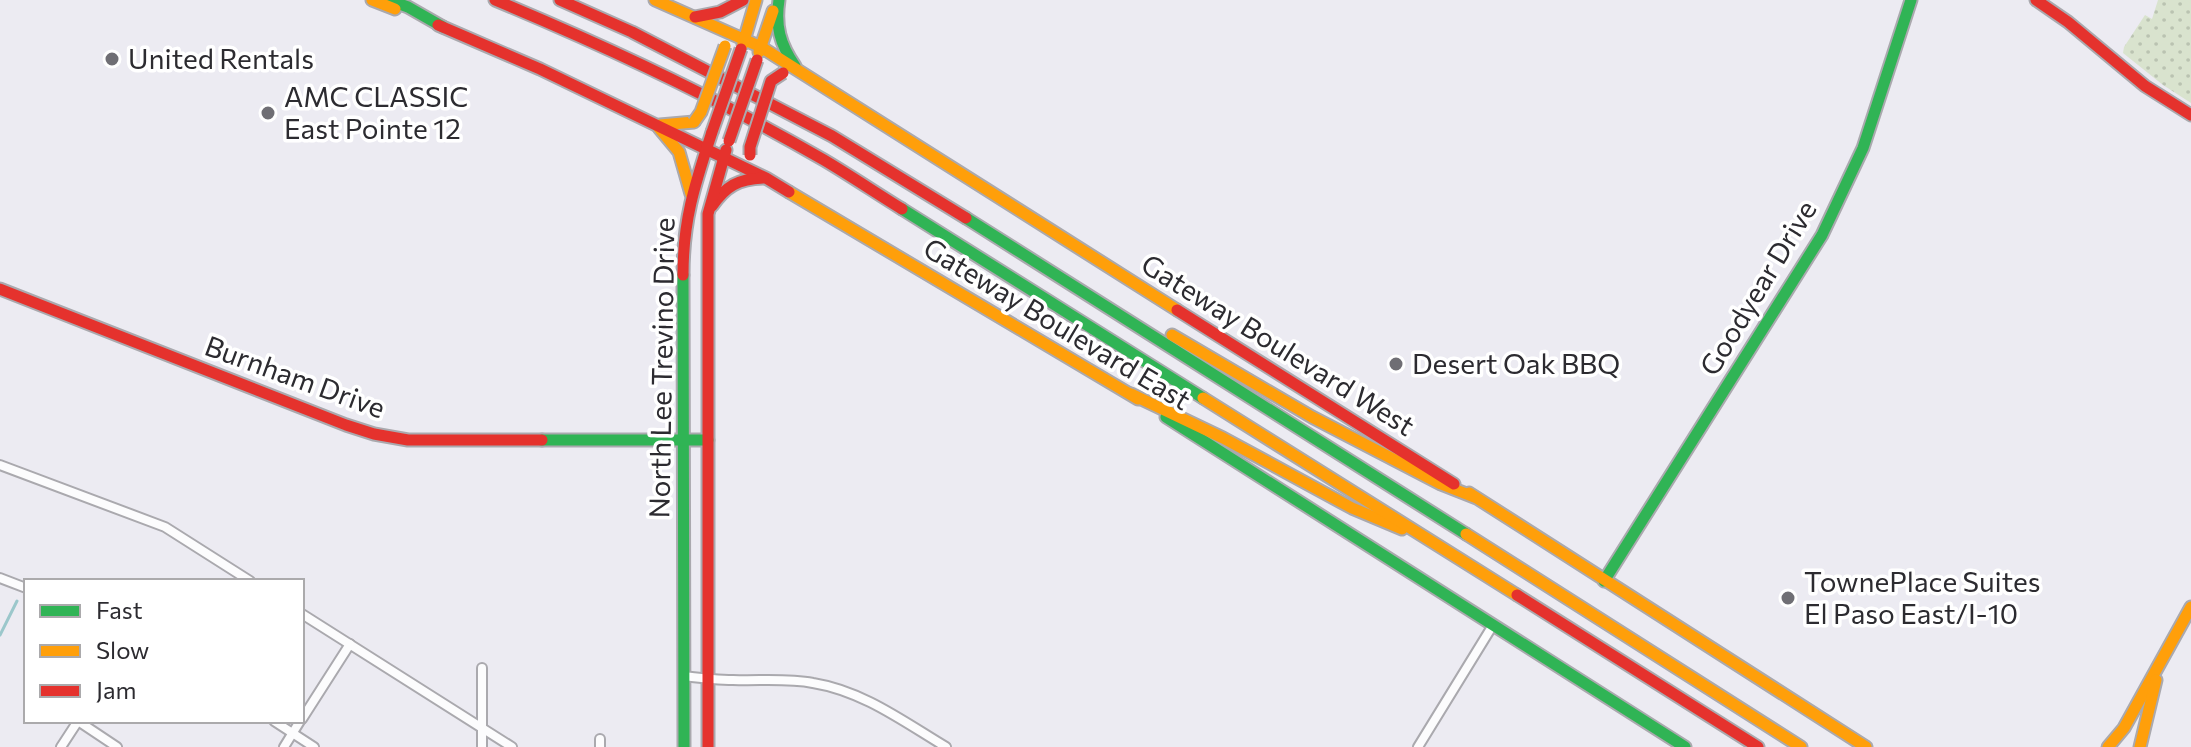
<svg xmlns="http://www.w3.org/2000/svg" width="2191" height="747" viewBox="0 0 2191 747" font-family="Commissioner,sans-serif">
  <style>
    .green { fill: url(#green-dots) }
    .lines { fill: none; stroke-linecap: round; stroke-linejoin: round }
    .stream { stroke: #9bc7cb; stroke-width: 3 }
    .street-casing { stroke: #aaa9ae; stroke-width: 12 }
    .fast-casing { stroke: #aaa9ae; stroke-width: 15 }
    .slow-casing { stroke: #aaa9ae; stroke-width: 15 }
    .jam-casing { stroke: #aaa9ae; stroke-width: 15 }
    .street { stroke: #fcfcfd; stroke-width: 8 }
    .fast { stroke: #30b455; stroke-width: 11 }
    .slow { stroke: #ff9f0a; stroke-width: 11 }
    .jam { stroke: #e5322d; stroke-width: 11 }
    .slow-bridge-casing { stroke: #aaa9ae; stroke-width: 15; stroke-linecap: butt }
    .jam-bridge-casing { stroke: #aaa9ae; stroke-width: 15; stroke-linecap: butt }
    .slow-bridge { stroke: #ff9f0a; stroke-width: 11 }
    .jam-bridge { stroke: #e5322d; stroke-width: 11 }
    .poi-dot { fill: #6f6e74; stroke: #fff; stroke-width: 3 }
    .labels { text-anchor: middle; stroke-width: 7; stroke-linejoin: round; paint-order: stroke }
    .poi-label { font-size: 28px; fill: #2c2b30; stroke: #fff; text-anchor: start }
    .street-label { font-size: 28px; fill: #2c2b30; stroke: #fff }
  </style>
  <defs>
    <pattern id="green-dots" width="8" height="8" patternUnits="userSpaceOnUse" patternTransform="scale(2)"><rect width="8" height="8" fill="#d9e3ce"/><path d="M2 2h.1M6 6h.1" fill="none" stroke="#bac3b1" stroke-width="1.8" stroke-linecap="round"/></pattern>
  </defs>
  <rect width="100%" height="100%" fill="#ecebf2"/>
  <path class="green" d="M2158,0H2191V103L2163,85L2123,53L2124,47L2145,15L2152,19Z"/>
  <g class="lines">
    <path class="stream" d="M0,635L17,601"/>
    <defs>
      <g id="street">
        <path d="M0,465L165,527L250,581"/>
        <path d="M0,578L26,588"/>
        <path d="M302,614L512,747"/>
        <path d="M482,668V747"/>
        <path d="M684,676C700,678 717,680 733,680C760,681 787,678 813,683C863,691 904,722 946,747"/>
        <path d="M302,719L350,644"/>
        <path d="M78,721L117,747"/>
        <path d="M274,721L314,747"/>
        <path d="M600,739V747"/>
        <path d="M61,747L78,721"/>
        <path d="M284,747L300,721"/>
        <path d="M1418,747L1493,625"/>
      </g>
      <g id="fast">
        <path d="M389,0L408,7L443,27"/>
        <path d="M779,0C775,26 780,44 795,66"/>
        <path d="M902,209L1203,398"/>
        <path d="M966,218L1466,534"/>
        <path d="M683,275L684,747"/>
        <path d="M1166,417L1685,747"/>
        <path d="M542,440H708"/>
        <path d="M1604,581L1822,235L1863,148L1911,0"/>
      </g>
      <g id="slow">
        <path d="M372,0L395,9"/>
        <path d="M655,0L761,47L1177,310"/>
        <path d="M743,44L756,0"/>
        <path d="M759,52L773,11"/>
        <path d="M660,125L694,122"/>
        <path d="M659,128L679,152L691,194"/>
        <path d="M789,192L1138,399"/>
        <path d="M1172,335L1312,417L1441,484L1474,497"/>
        <path d="M1131,394L1223,438L1352,508L1402,529"/>
        <path d="M1203,398L1517,595"/>
        <path d="M1469,493L1866,747"/>
        <path d="M1466,534L1801,747"/>
        <path d="M2108,747L2124,728L2191,607"/>
        <path d="M2140,747L2156,680"/>
      </g>
      <g id="jam">
        <path d="M495,0C608,47 719,99 824,160C851,176 876,193 902,209"/>
        <path d="M560,0L632,32L832,136L966,218"/>
        <path d="M2036,0L2068,22L2145,86L2191,115"/>
        <path d="M695,17L720,12L743,0"/>
        <path d="M438,25L540,69L766,178L789,192"/>
        <path d="M712,206C726,186 738,179 763,178"/>
        <path d="M683,275C683,219 695,184 712,132"/>
        <path d="M0,289L346,425L374,434L408,440H542"/>
        <path d="M1177,310L1454,484"/>
        <path d="M1517,595L1758,747"/>
        <path d="M708,747V214L726,150"/>
      </g>
    </defs>
    <use href="#street" class="street-casing"/>
    <use href="#fast" class="fast-casing"/>
    <use href="#slow" class="slow-casing"/>
    <use href="#jam" class="jam-casing"/>
    <use href="#street" class="street"/>
    <use href="#fast" class="fast"/>
    <use href="#slow" class="slow"/>
    <use href="#jam" class="jam"/>
    <defs>
      <path id="slow-bridge" d="M694,122L701,112L725,46"/>
      <g id="jam-bridge">
        <path d="M712,132L741,49"/>
        <path d="M729,141L757,60"/>
        <path d="M750,155V147L771,81L783,73"/>
      </g>
    </defs>
    <use href="#slow-bridge" class="slow-bridge-casing"/>
    <use href="#jam-bridge" class="jam-bridge-casing"/>
    <use href="#slow-bridge" class="slow-bridge"/>
    <use href="#jam-bridge" class="jam-bridge"/>
  </g>
  <g class="poi-dot">
    <circle cx="112" cy="59" r="8"/>
    <circle cx="268" cy="113" r="8"/>
    <circle cx="1396" cy="364" r="8"/>
    <circle cx="1788" cy="598" r="8"/>
  </g>
  <g class="labels">
    <g class="poi-label">
      <text x="128" y="69">United Rentals</text>
      <text x="284" y="107">AMC CLASSIC<tspan x="284" dy="32">East Pointe 12</tspan></text>
      <text x="1412" y="374">Desert Oak BBQ</text>
      <text x="1804" y="592">TownePlace Suites<tspan x="1804" dy="32">El Paso East/I-10</tspan></text>
    </g>
    <g class="street-label">
      <text transform="translate(1758 288) rotate(-59)" y="10">Goodyear Drive</text>
      <text transform="translate(1057 324) rotate(31)" y="10">Gateway Boulevard East</text>
      <text transform="translate(1278 345) rotate(32)" y="10">Gateway Boulevard West</text>
      <text transform="translate(662 368) rotate(-89)" y="10">North Lee Trevino Drive</text>
      <text transform="translate(295 377) rotate(20)" y="10">Burnham Drive</text>
    </g>
  </g>
  <rect x="24" y="579" width="280" height="144" fill="#ffffff" stroke="#abaaac" stroke-width="2"/>
  <rect x="40" y="605" width="40" height="12" fill="#30b455" stroke="#abaaac" stroke-width="2"/>
  <text x="96" y="619" font-size="24" fill="#2c2b30">Fast</text>
  <rect x="40" y="645" width="40" height="12" fill="#ff9f0a" stroke="#abaaac" stroke-width="2"/>
  <text x="96" y="659" font-size="24" fill="#2c2b30">Slow</text>
  <rect x="40" y="685" width="40" height="12" fill="#e5322d" stroke="#abaaac" stroke-width="2"/>
  <text x="96" y="699" font-size="24" fill="#2c2b30">Jam</text>
</svg>
